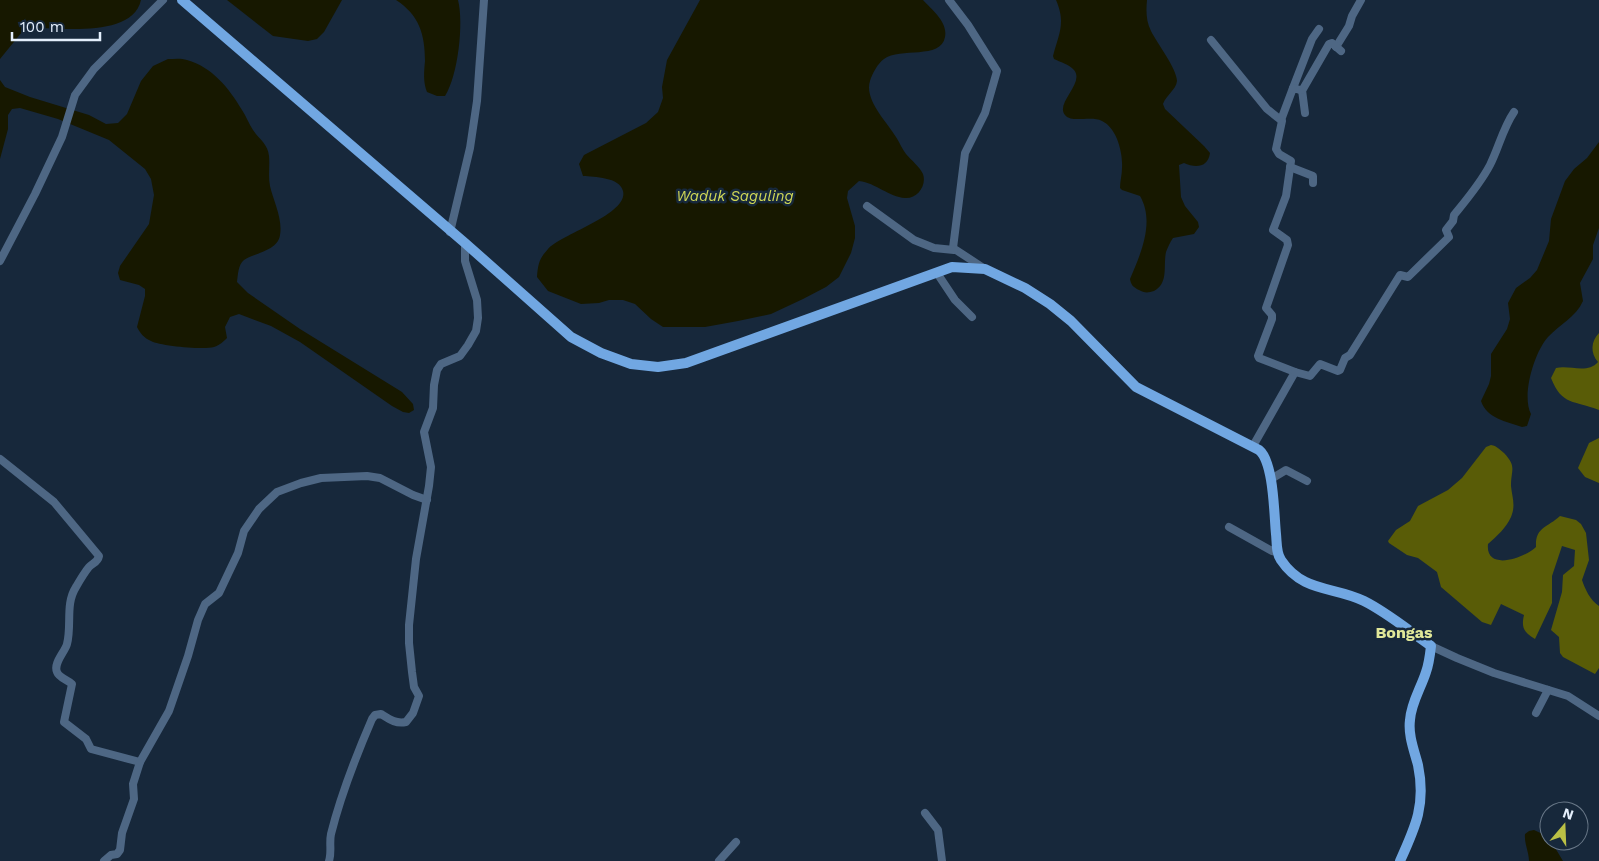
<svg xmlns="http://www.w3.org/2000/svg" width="1599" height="861" viewBox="0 0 1599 861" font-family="'Work Sans',sans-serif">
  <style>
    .forest { fill: #595c07 }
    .water { fill: #171800 }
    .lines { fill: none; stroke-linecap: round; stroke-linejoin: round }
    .minor { stroke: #4e6784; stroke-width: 8 }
    .major { stroke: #71a7e2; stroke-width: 10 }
    .labels { text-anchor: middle; stroke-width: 5; stroke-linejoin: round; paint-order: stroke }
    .water-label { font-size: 15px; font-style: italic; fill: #d2d957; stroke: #17283b }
    .quarter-label { font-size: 16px; font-weight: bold; fill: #e1e899; stroke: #17283b }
  </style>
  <rect width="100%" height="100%" fill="#17283b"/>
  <g class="forest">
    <path d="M1599,333V410C1574,400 1562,406 1551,378L1556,368C1570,365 1588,374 1598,362C1590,353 1591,341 1599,333Z"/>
    <path d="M1599,438V483L1585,477L1578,468L1589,443Z"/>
    <path d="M1491,445C1497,446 1499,449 1504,453C1517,467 1511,469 1511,486C1512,497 1516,505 1511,517C1506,528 1497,536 1488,544C1485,572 1525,558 1536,547C1535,527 1547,528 1560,516L1576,520L1581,524L1586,533L1589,560L1582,580C1585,589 1590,600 1599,606V668L1595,674L1563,657L1560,653L1559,637L1551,630L1562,592L1563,575L1574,566L1575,550L1562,546L1552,576V603L1535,639C1524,632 1521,628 1524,615L1501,604L1491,625L1482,622L1441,587L1437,572L1418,558L1407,555L1389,543L1388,541L1396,530L1410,521L1418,506L1448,490L1462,478L1486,447Z"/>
  </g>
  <g class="water">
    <path d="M0,0H141C132,39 59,27 29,28L22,32L0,59Z"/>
    <path d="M227,0H342L324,32L317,39L308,41L273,36Z"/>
    <path d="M396,0H458C464,23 458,76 445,96H437L427,92C423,82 424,72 425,61C425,34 419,15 396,0Z"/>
    <path d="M700,0H923C932,10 948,22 945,37C941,60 900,47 884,59C878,63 872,74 870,81C864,100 887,122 896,137C900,143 902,149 906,154C911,160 920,167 923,174C927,186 917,199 905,198C889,197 876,183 859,181L848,191L847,198L855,226V238L851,253L839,277L826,287L803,299L771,314L738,321L705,327H663L651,319L635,304L623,300H609L599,303L581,304L548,291L537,277C538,264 539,259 548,249C561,234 629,214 623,191C620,177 594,177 583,176L579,164L584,155L646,123L658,112L663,98L662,87L667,60Z"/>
    <path d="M1056,0H1147C1146,11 1146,21 1151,31C1157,43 1177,69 1177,81C1176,90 1166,95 1163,104L1165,109L1204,146L1210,153C1208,168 1195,168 1184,163L1179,165L1181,197L1185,206L1198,222L1199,227L1194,234L1173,238C1170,242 1168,247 1166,252C1163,266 1169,283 1154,291C1148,293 1144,293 1139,290C1133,287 1131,285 1130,279C1141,253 1155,222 1140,196L1122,190L1120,188C1120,181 1122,175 1122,168C1123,153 1117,128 1102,121C1096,118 1089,119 1083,119C1077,119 1069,120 1065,115C1055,103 1085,83 1074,70C1069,64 1060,62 1054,59L1053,56C1059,33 1066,23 1056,0Z"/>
    <path d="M168,59C174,59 181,58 187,60C212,67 229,88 242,110C246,116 249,124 253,130C259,139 268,144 269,156C270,166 268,176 270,186C273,200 283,219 280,235C278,251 254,253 244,260C238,265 238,275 237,282L248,293L300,329L402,392L413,404L414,410L409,413L403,412L392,406L300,342L271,326L239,314L230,317L225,327L227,338C223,342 220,345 214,347C204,350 160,346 151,341C144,338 140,333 137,327L145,296V289L139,285L120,280L118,273L120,266L149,224L154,195L151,179L145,169L109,140L58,119L20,108L12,109L8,115V129L0,159V80L5,87L30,97L89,115L106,124L118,123L127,114L141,81L153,66Z"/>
    <path d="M1599,142V228L1593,245V259L1580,283L1583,301C1576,317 1559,325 1548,337C1535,351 1521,395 1531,414L1527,426L1522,427C1506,421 1487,419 1481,401L1489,384L1491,376V354L1507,329L1510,319L1508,303L1516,288L1530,278L1537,270L1549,241L1551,219L1565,181L1574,169L1587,158Z"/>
    <path d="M1534,830L1549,837V841H1551L1563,861H1529C1529,852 1524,843 1525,834L1529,831Z"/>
  </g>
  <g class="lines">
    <g class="minor">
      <path d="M949,0L968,25L997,71L985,113L965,153L953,248L985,269"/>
      <path d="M1211,40L1267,109L1282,121L1276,149L1279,154L1291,161L1286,196L1273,230L1287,240L1288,245L1266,308L1272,315V319L1258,356L1259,358L1295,372L1253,446"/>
      <path d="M1336,47L1349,26L1352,16L1361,0"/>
      <path d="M1293,88L1312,39L1319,29"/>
      <path d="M1302,90L1305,113"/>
      <path d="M1281,120L1293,88L1300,90L1303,89L1329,44L1332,43L1341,51"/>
      <path d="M1290,167L1313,176V183"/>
      <path d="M867,206L914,240L934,248L954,250"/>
      <path d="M450,232L470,148L477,101L484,0"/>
      <path d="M0,261L35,194L62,137L75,95L94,69L163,0"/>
      <path d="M937,273L955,300L972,317"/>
      <path d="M1295,372L1310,376L1320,364L1338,371L1340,370L1345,358L1350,355L1400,275L1408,277L1449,237L1446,230L1453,221L1454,215C1467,199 1480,184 1490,165C1499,147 1503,128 1514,112"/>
      <path d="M0,459L54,502L99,556C98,562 93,563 89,567C84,573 80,580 76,587C65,604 72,625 67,644C65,652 53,663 57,672C59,678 68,680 72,684L64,722L86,739L91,749L140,762"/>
      <path d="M1271,479L1286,470L1307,481"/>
      <path d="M1229,527L1272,551L1277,552"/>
      <path d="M1431,646L1457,658L1494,673L1568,696L1599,716"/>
      <path d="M1536,713L1548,690"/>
      <path d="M925,813L938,830L942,861"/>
      <path d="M104,861L111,855L117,854L120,850L122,833L134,799L133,784L140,762L169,711L188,656L198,620L205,604L219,593L238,553L244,531L259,509L277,492L301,483L321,478L367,476L380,478L413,495L427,500"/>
      <path d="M329,861C332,852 329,843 331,834C341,794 356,756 372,719L375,715L381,714C389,719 395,724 406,722L413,713L419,696L414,687L412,672L409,643V625L416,559L429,486L431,467L424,432L433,408L434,385L437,370L441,364L460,356L468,345L476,331L478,318L477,300L465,261V243"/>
      <path d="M719,861L736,842"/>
    </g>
    <path class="major" d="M182,0L465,243L571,337L601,353L631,364L658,367L686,363L952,267L985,269L1025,288L1050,304L1071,321L1136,387L1259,450C1274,462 1274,515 1276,534C1277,543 1276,553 1281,560C1303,593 1334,586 1364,601C1388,613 1409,631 1431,646C1430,655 1429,664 1426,672C1421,688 1411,703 1410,720C1408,735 1414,750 1418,765C1426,804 1416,826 1400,861"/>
  </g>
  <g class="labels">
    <g class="water-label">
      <text x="735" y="201">Waduk Saguling</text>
    </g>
    <g class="quarter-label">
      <text x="1404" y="638">Bongas</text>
    </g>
  </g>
  <g transform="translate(1564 826) rotate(19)"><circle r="24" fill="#17283b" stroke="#697888"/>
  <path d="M0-4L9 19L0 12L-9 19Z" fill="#bac045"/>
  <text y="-8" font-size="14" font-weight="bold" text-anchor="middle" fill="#e4effc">N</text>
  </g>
  <path d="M12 32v8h88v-8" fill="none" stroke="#e4effc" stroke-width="2.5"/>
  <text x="20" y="32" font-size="15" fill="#e4effc" stroke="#17283b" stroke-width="4" paint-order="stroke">100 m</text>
</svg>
